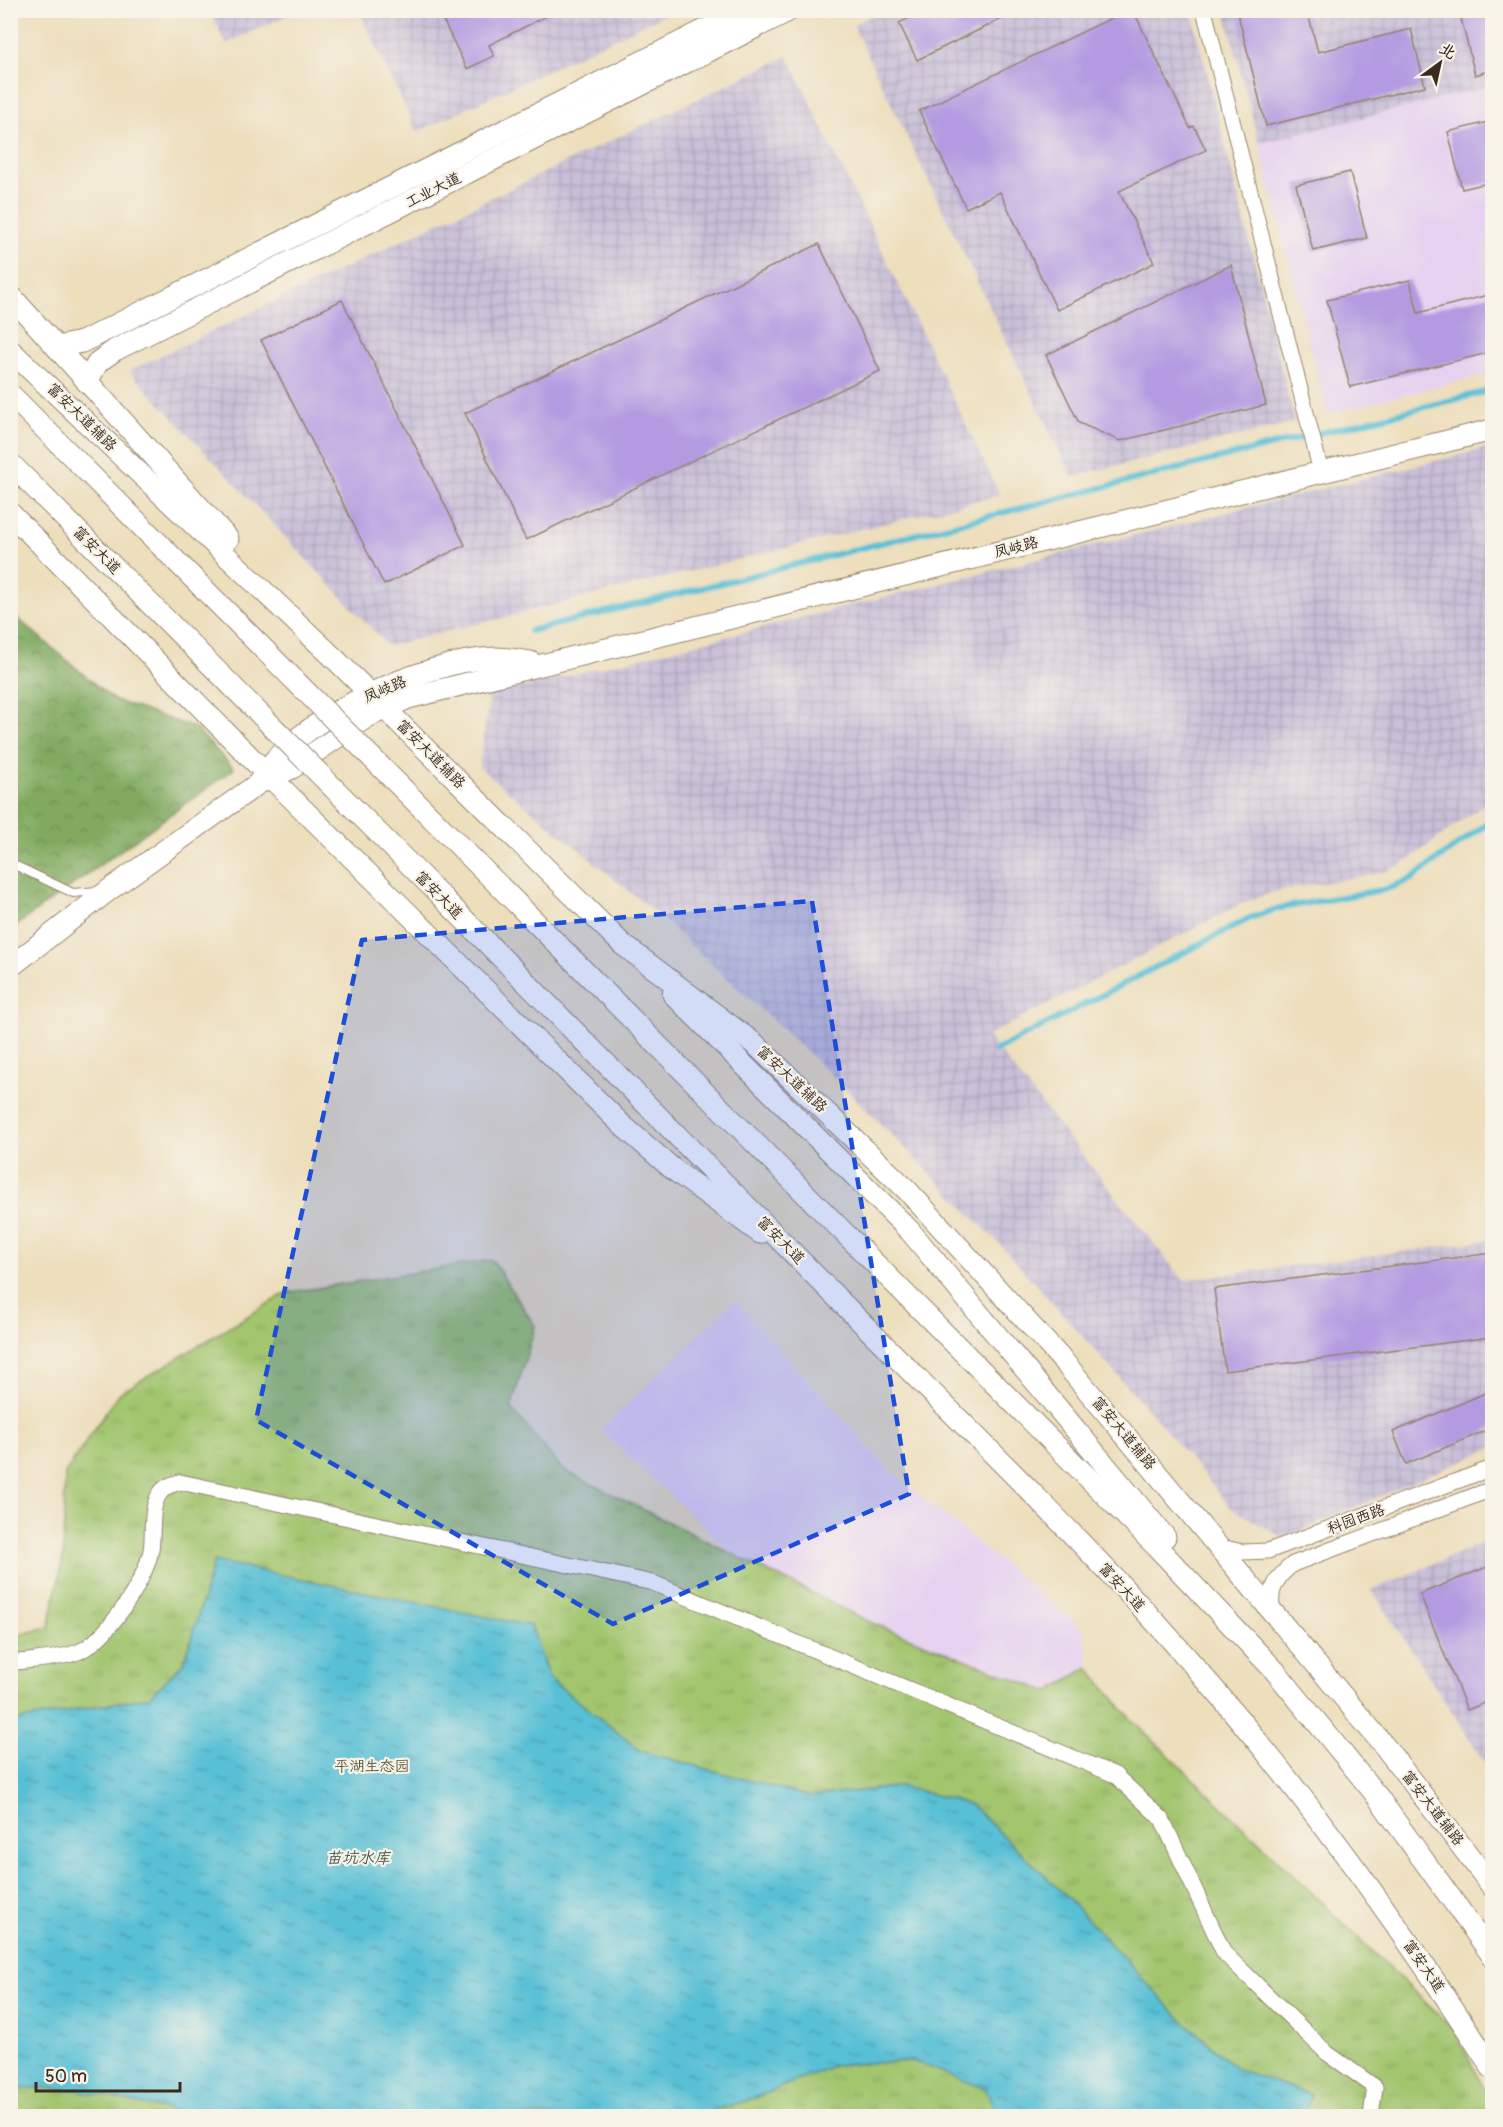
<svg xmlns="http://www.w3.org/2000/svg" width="1503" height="2127" viewBox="0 0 1503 2127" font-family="Pangolin,'LXGW WenKai TC',sans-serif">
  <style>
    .built { fill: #e6d2f0 }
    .industrial { fill: url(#industrial-grid) }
    .forest { fill: url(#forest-crowns); stroke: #5e6a40; stroke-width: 1.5 }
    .park { fill: url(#park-tufts); stroke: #6e7846; stroke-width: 1.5 }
    .water { fill: url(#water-ripples); stroke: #4a757a; stroke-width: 1.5 }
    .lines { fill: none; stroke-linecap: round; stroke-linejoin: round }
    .stream { stroke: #58c0d5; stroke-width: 6 }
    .building { fill: #b49be1 }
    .lane-casing { stroke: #94846d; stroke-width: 10 }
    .street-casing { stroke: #94846d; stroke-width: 17 }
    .secondary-casing { stroke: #94846d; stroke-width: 23 }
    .lane { stroke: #fff; stroke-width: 8 }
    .street { stroke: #fff; stroke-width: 15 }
    .secondary { stroke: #fff; stroke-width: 21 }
    .secondary-bridge-casing { stroke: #94846d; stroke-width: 23; stroke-linecap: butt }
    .secondary-bridge { stroke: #fff; stroke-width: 21 }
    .marked { fill: #1d4ed8; fill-opacity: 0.2; stroke: #1d4ed8; stroke-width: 4.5; stroke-dasharray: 12 8; stroke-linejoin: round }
    .labels { text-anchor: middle; stroke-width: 4.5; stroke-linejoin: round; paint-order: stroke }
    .street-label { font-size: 15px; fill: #3b2a1e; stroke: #f7f3e8 }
    .park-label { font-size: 15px; fill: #5a5836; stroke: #f7f3e8 }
    .water-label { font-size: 16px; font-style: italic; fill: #445755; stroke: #f7f3e8 }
  </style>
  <defs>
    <pattern id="industrial-grid" width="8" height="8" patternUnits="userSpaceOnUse" patternTransform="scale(1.5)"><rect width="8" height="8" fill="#c8bfd8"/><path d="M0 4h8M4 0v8" fill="none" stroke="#ada4b9"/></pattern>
    <pattern id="forest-crowns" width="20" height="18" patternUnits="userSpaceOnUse" patternTransform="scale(1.5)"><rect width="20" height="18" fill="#81aa61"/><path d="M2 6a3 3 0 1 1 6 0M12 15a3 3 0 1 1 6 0" fill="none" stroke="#6b8b4f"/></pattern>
    <pattern id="park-tufts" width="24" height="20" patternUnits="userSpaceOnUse" patternTransform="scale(1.5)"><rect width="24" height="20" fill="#a2c56e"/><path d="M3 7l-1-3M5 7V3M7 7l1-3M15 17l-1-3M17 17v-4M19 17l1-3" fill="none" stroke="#8ca95f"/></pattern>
    <pattern id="water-ripples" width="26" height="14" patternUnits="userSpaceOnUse" patternTransform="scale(1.5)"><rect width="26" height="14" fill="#58c0d5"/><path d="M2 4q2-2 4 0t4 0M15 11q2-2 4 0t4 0" fill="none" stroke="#4a9cac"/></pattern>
  </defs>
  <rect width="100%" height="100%" fill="#f7f3e8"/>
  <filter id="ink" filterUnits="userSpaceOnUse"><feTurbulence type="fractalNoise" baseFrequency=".0167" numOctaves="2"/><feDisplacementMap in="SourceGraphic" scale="12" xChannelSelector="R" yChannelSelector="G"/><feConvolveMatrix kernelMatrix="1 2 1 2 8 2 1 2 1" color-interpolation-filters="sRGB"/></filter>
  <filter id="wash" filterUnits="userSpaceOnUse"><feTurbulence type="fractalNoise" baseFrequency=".008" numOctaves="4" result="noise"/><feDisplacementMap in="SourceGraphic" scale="24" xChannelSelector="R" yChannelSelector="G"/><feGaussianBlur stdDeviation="1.35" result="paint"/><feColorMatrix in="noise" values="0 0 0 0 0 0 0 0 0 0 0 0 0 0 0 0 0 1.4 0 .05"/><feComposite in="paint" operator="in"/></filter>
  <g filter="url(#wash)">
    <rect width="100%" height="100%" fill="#eddebc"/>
    <g class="built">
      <path d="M1492,86V373L1327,414L1259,143Z"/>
      <path d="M735,1300L887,1468L1085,1631L1088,1667L1050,1692L872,1623L732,1553L600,1430Z"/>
    </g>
    <g class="industrial">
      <path d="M883,10L1191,11L1295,422L1072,477L853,25Z"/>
      <path d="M210,11H296L226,44Z"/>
      <path d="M359,11H672L417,132Z"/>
      <path d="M1225,11H1492V86L1259,143Z"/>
      <path d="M788,56L1000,495L388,646L129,371Z"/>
      <path d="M1492,447V798L1403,864L1381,873L1276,891L1243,903L987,1036L1183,1280L1492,1240V1448L1283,1538L1230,1507L1154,1416L996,1240L829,1072L658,915L479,767L490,695Z"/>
      <path d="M1492,1539V1773L1372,1590Z"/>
    </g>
    <path class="forest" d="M10,612L114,700L195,728L234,769L11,929Z"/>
    <path class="park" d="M492,1260L535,1326L511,1408L563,1470L872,1623L1049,1692L1088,1667L1130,1718L1454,2030L1492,2104V2116H11V1637L49,1627L63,1558L65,1473L118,1394L286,1293Z"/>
    <path class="water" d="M214,1561L531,1626L549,1678L641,1751L810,1797L902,1786L971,1805L1063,1893L1176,2014L1237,2069L1311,2095L1303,2116H997L986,2089L913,2061L835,2065L752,2099L695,2116H195L77,2090L33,2088L11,2090V1722L149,1697L184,1663Z"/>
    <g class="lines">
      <g class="stream">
        <path d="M530,631L1492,390"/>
        <path d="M995,1051L1250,918L1280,908L1387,889L1411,879L1492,820"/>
      </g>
    </g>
    <g id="blocks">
      <g class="building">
        <path d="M438,10H558L489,45L494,56L467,69Z"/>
        <path d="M925,10H1020L917,60L899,23Z"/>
        <path d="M1128,10H1133L1190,128L1194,126L1206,150L1119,191L1154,263L1057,310L1000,192L966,208L919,111Z"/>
        <path d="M1237,10H1307L1318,52L1411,29L1425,86L1266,126Z"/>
        <path d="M1459,10H1492V70L1475,75Z"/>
        <path d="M1492,121V182L1462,189L1448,132Z"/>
        <path d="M1350,172L1367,238L1313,251L1296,185Z"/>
        <path d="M819,244L880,371L526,540L465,413Z"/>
        <path d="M1231,265L1266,405L1120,441L1079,423L1046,355Z"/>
        <path d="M1410,280L1418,313L1492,294V352L1350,387L1327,300Z"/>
        <path d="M342,300L465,545L384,585L261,340Z"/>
        <path d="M1492,1253V1337L1225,1371L1214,1289Z"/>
        <path d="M1488,1392L1492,1401V1428L1406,1464L1393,1432Z"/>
        <path d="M1492,1565V1700L1467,1710L1420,1594Z"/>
      </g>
    </g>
  </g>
  <g filter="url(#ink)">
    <use href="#blocks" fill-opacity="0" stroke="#94846d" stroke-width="1.5"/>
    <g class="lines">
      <defs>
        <path id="lane" d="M10,863L73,893L98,891"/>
        <g id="street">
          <path d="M1204,10L1321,472"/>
          <path d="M1217,1546L1242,1552L1268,1551L1492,1468"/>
          <path d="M1273,1613C1268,1591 1276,1577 1293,1564L1492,1489"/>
          <path d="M10,1663C30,1660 61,1659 78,1652C107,1640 146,1580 151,1550C154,1533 149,1507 161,1492C165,1486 173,1484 180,1482L653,1583L1115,1775L1162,1819L1224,1953L1327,2053L1375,2087L1371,2116"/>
        </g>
        <g id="secondary">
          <path d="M10,295L228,539"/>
          <path d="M57,347L82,342L745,10"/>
          <path d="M10,350L334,658L622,944L756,1045L907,1190L1064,1362L1386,1748L1492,1886"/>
          <path d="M87,382L98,362L115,350L790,10"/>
          <path d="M10,513L238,745L622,1125L674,1170L760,1233"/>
          <path d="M259,782C293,719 425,660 495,658C507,658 519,660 531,662"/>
          <path d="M437,892C576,1034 716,1175 856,1317C957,1418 1060,1518 1157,1624C1281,1761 1392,1912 1492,2068"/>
          <path d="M10,967L109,890L259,783L292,768L367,717L408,698L1492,430"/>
          <path d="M673,994L910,1231L1165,1537"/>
          <path d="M748,1136L1157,1547L1276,1672L1377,1796L1492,1955"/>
        </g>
      </defs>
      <use href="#lane" class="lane-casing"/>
      <use href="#street" class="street-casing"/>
      <use href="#secondary" class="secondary-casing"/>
      <use href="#lane" class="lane"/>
      <use href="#street" class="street"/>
      <use href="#secondary" class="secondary"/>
      <defs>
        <g id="secondary-bridge">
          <path d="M10,394L748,1136"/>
          <path d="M10,463L437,892"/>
        </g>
      </defs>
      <use href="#secondary-bridge" class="secondary-bridge-casing"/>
      <use href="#secondary-bridge" class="secondary-bridge"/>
    </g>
  </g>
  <path class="marked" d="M812,901L909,1494L613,1624L256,1420L362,940Z"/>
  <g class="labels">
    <g class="street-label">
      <text transform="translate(433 190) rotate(-27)" y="5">工业大道</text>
      <text transform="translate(82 417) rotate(44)" y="5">富安大道辅路</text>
      <text transform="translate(1016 547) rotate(-14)" y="5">凤岐路</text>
      <text transform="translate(97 550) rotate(45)" y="5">富安大道</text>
      <text transform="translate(385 689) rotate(-23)" y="5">凤岐路</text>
      <text transform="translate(431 754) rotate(45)" y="5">富安大道辅路</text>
      <text transform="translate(439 895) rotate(45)" y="5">富安大道</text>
      <text transform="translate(792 1079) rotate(43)" y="5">富安大道辅路</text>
      <text transform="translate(781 1240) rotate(45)" y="5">富安大道</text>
      <text transform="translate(1124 1433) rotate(50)" y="5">富安大道辅路</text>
      <text transform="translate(1356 1519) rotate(-20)" y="5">科园西路</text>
      <text transform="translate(1122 1587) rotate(47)" y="5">富安大道</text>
      <text transform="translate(1433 1808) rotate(52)" y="5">富安大道辅路</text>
      <text transform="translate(1424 1966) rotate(55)" y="5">富安大道</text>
    </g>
    <g class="park-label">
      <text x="372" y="1771">平湖生态园</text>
    </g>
    <g class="water-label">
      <text x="358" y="1863">苗坑水库</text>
    </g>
  </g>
  <rect width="1503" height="2127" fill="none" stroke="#f7f3e8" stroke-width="36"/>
  <g transform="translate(1440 63) rotate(33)" stroke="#f7f3e8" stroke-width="4.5" paint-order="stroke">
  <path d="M0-4.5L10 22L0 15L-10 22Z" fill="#3b2a1e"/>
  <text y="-9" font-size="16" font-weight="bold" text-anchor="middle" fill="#3b2a1e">北</text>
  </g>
  <path d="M36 2082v9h144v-9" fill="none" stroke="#3b2a1e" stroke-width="3"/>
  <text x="45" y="2082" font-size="18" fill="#3b2a1e" stroke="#f7f3e8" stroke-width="4.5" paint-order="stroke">50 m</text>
</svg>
